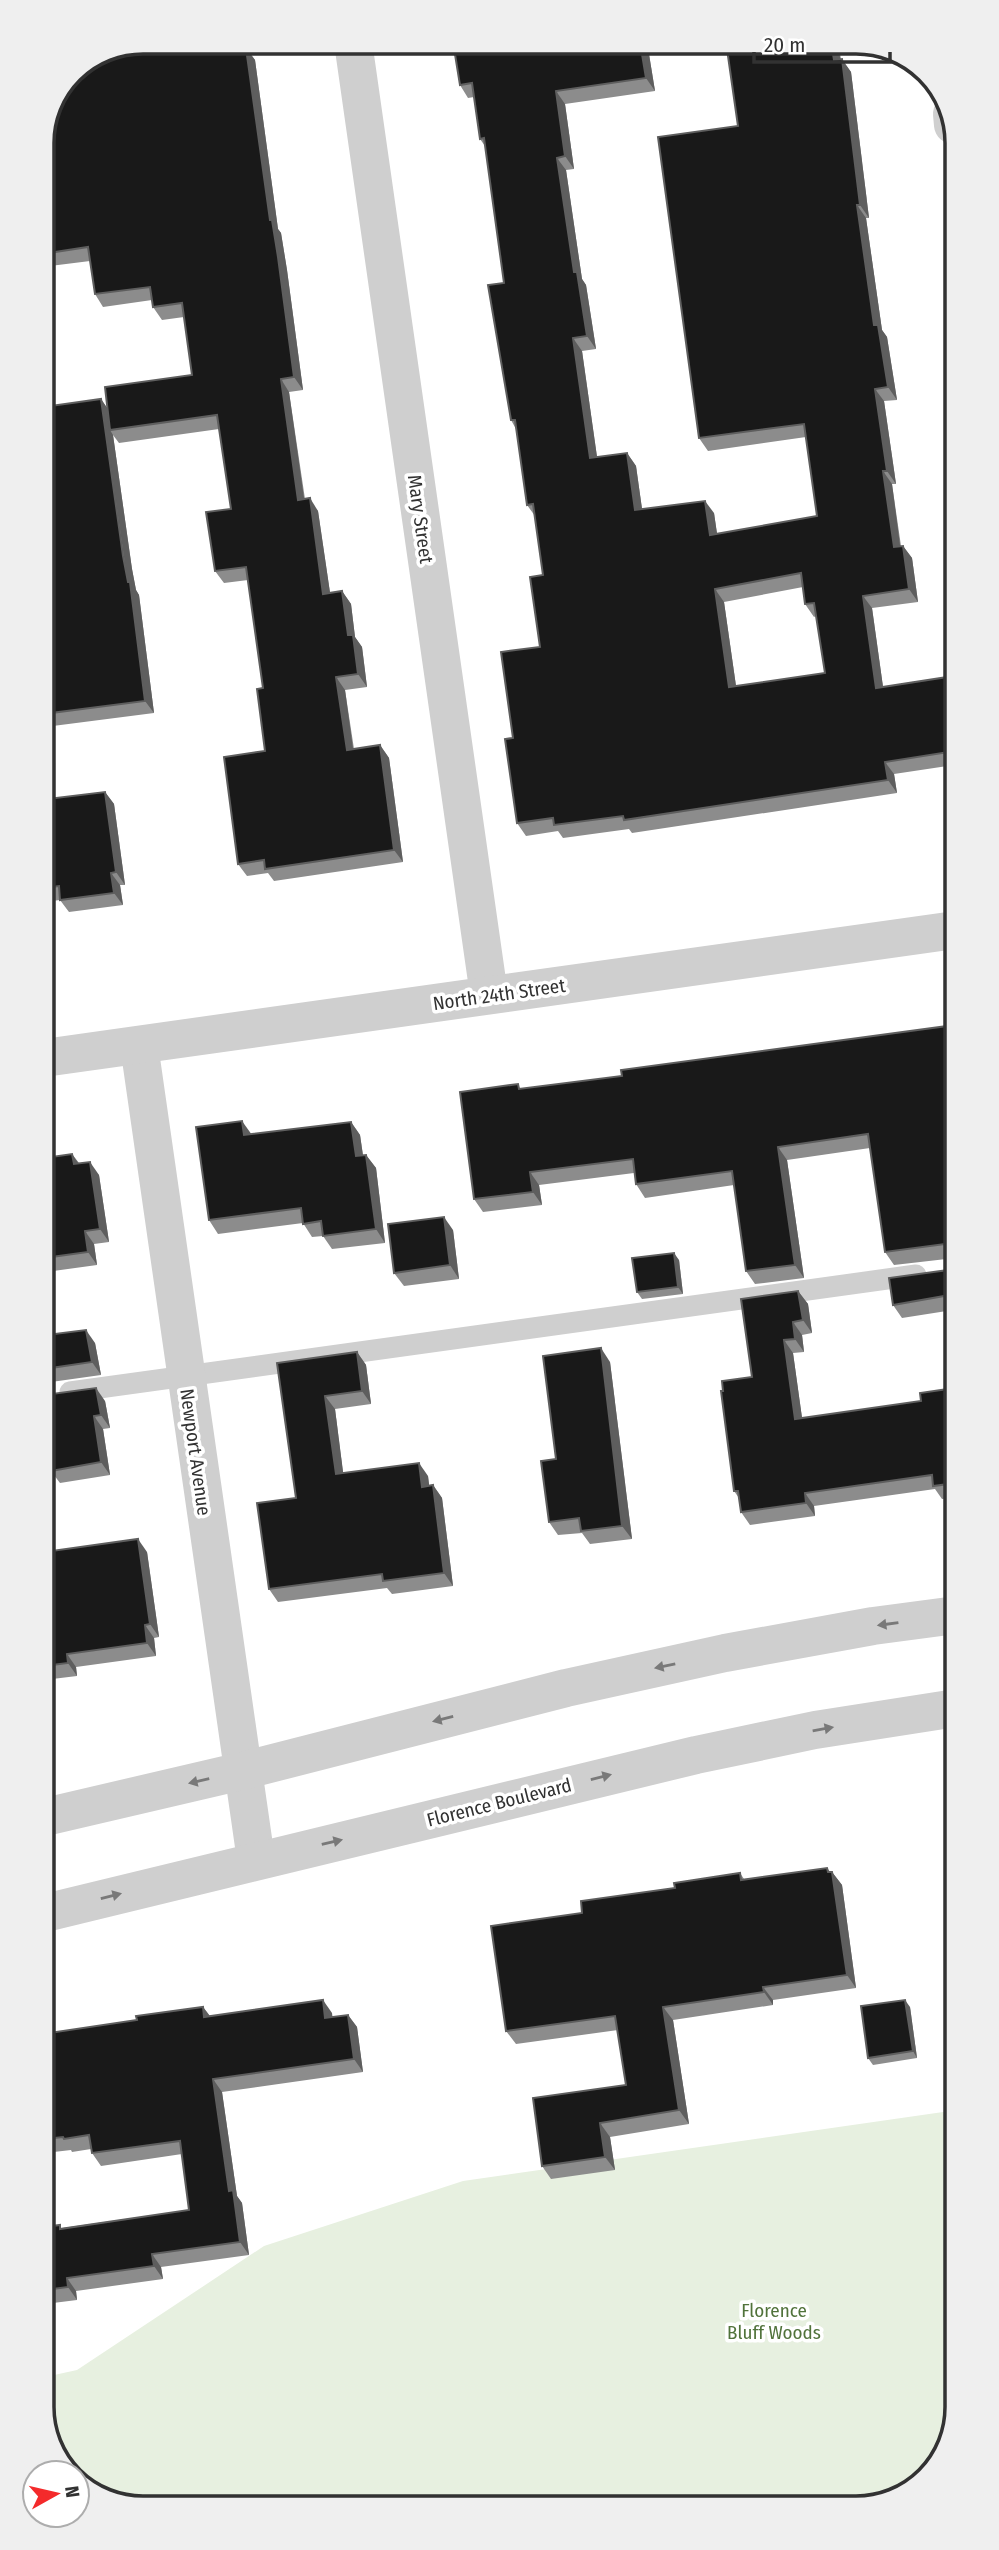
<svg xmlns="http://www.w3.org/2000/svg" width="999" height="2550" viewBox="0 0 999 2550" font-family="'Fira Sans Condensed',sans-serif">
  <style>
    .green { fill: #e7f0e0 }
    .lines { fill: none; stroke-linecap: round; stroke-linejoin: round }
    .service { stroke: #cfcfcf; stroke-width: 21 }
    .minor { stroke: #cfcfcf; stroke-width: 38 }
    .tertiary { stroke: #cfcfcf; stroke-width: 38 }
    .wall { fill: #8c8c8c; fill-rule: evenodd }
    .shaded-wall { fill: #5e5e5e }
    .building { fill: #191919; stroke: #5e5e5e; stroke-width: 2; fill-rule: evenodd }
    .oneway { fill: #797979 }
    .labels { text-anchor: middle; stroke-width: 7; stroke-linejoin: round; paint-order: stroke }
    .street-label { font-size: 19px; fill: #323232; stroke: #fff }
    .park-label { font-size: 19px; fill: #51733b; stroke: #fff }
    .rim { fill: none; stroke: #323232; stroke-width: 3.5 }
  </style>
  <rect width="100%" height="100%" fill="#fff"/>
  <path class="green" d="M957,2110V2407L936,2469L882,2504L136,2508L77,2483V2473H70L46,2433L45,2377L77,2370L264,2246L463,2181Z"/>
  <g class="lines">
    <path class="service" d="M70,1392L916,1275"/>
    <g class="minor">
      <path d="M353,42L489,995"/>
      <path d="M952,114L953,125"/>
      <path d="M139,1045L256,1860"/>
    </g>
    <g class="tertiary">
      <path d="M44,1058L955,930"/>
      <path d="M45,1817L242,1771L566,1688L725,1653L873,1626L956,1615"/>
      <path d="M45,1913L696,1755L815,1730L956,1708"/>
    </g>
  </g>
  <g class="wall">
    <path d="M143,42H248L249,52L255,60L278,229L281,233L287,270L303,390L289,392L305,499L318,511L330,593L342,591L351,604L355,637L362,647L367,687L345,690L354,749L380,745L389,758L403,862L274,881L268,873L247,876L238,864L265,751L263,688L248,580L224,583L215,571L231,509L219,429L119,443L113,435L132,569L136,590L139,595L154,713L45,727L55,798L105,792L114,804L125,885H120L123,905L69,912L60,900L43,902V407L101,399L107,408L192,375L184,317L162,320L153,307L152,300L103,307L95,294L90,261L42,267V137Z"/>
    <path d="M647,42L655,91L565,104L574,169L566,170L582,279L586,285L596,349L582,351L597,457L627,453L636,466L642,509L714,513L717,534L817,516L806,437L708,451L699,438L738,126L727,51H724L717,42H838L841,59L851,72L869,218H866L882,330L887,337L897,400L884,401L896,484H892L901,546H903L912,558L918,602L872,608L883,687L954,676V765L894,774L897,793L632,833L629,829L563,838L558,831L526,836L517,823L513,738L540,647L543,575L535,516L527,505L516,429L511,420L504,283L485,146L480,139L474,97L468,98L460,85ZM803,587L805,604L814,617L816,616L825,673L736,686L724,602Z"/>
    <path d="M955,1025V1258L894,1265L885,1252L870,1148L787,1160L804,1278L755,1284L746,1271L734,1185L645,1198L636,1184L634,1173L539,1185L542,1205L483,1212L474,1199L522,1089L622,1076Z"/>
    <path d="M351,1122L360,1135L363,1155H366L376,1168L385,1243L332,1249L323,1236L312,1237L303,1223L218,1234L209,1220L251,1134Z"/>
    <path d="M72,1154L79,1163L99,1175L109,1242L94,1244L97,1265L46,1272L54,1334L95,1343L101,1375L44,1383V1158Z"/>
    <path d="M453,1230L459,1279L404,1286L394,1273Z"/>
    <path d="M679,1260L683,1294L642,1299L637,1292Z"/>
    <path d="M955,1264V1313L953,1310L902,1318L893,1305Z"/>
    <path d="M798,1291L808,1304L812,1333L802,1335L804,1352L793,1353L802,1418L921,1401L955,1388L956,1498L942,1499L935,1489L814,1506L815,1516L750,1525L741,1512L739,1498L734,1491L752,1377Z"/>
    <path d="M357,1352L366,1365L371,1404L335,1409L343,1473L428,1476L429,1486L433,1485L442,1498L453,1586L392,1594L387,1588L278,1602L269,1589L296,1498L277,1363Z"/>
    <path d="M610,1362L632,1539L590,1544L582,1533L558,1535L549,1522L556,1459Z"/>
    <path d="M44,1395L105,1401L110,1428L103,1429L110,1475L60,1483L51,1471L47,1446L44,1447Z"/>
    <path d="M44,1552H147L159,1637L154,1638L156,1656L76,1667L77,1676L44,1680Z"/>
    <path d="M832,1872L842,1885L856,1988L773,2000V2005L673,2020L689,2124L610,2137L615,2170L551,2179L542,2166L626,2085L618,2030L516,2044L506,2031L675,1888L740,1873L744,1879Z"/>
    <path d="M203,2007L210,2016L332,2013V2017L348,2015L357,2027L363,2072L222,2092L237,2196L242,2203L249,2255L161,2267L163,2279L76,2291L77,2300L45,2304V2227L62,2228L189,2210L182,2154L101,2166L92,2153L91,2149L72,2152L71,2150L45,2153V2043L137,2020Z"/>
    <path d="M910,2007L917,2058L873,2065L868,2058Z"/>
  </g>
  <g class="shaded-wall">
    <path d="M241,42H248L249,52L255,60L278,229L281,233L287,270L303,390L294,377Z"/>
    <path d="M640,42H647L655,91L646,78Z"/>
    <path d="M831,42H838L842,73L834,60Z"/>
    <path d="M842,59L851,72L869,218L860,205Z"/>
    <path d="M556,91L565,104L574,169L565,156Z"/>
    <path d="M557,158L566,170L582,279L586,285L596,349L587,336L574,272Z"/>
    <path d="M857,205L866,218L882,330L887,337L897,400L888,387L874,325Z"/>
    <path d="M573,338L582,351L599,471L590,458Z"/>
    <path d="M281,379L289,392L306,512L298,500Z"/>
    <path d="M875,389L884,401L896,484L887,471Z"/>
    <path d="M101,399L110,412V430L113,435L132,569L136,590L139,595L154,713L145,701Z"/>
    <path d="M627,453L636,466L644,523L635,510Z"/>
    <path d="M883,471L892,484L902,560L894,547Z"/>
    <path d="M310,498L318,511L332,606L323,594Z"/>
    <path d="M705,501L714,513L719,547L710,535Z"/>
    <path d="M903,546L912,558L918,602L909,589Z"/>
    <path d="M715,589L724,602L738,700L729,687Z"/>
    <path d="M342,591L351,604L355,637L362,647L367,687L358,674L348,635Z"/>
    <path d="M863,596L872,608L885,701L876,688Z"/>
    <path d="M336,677L345,690L355,763L347,750Z"/>
    <path d="M43,725L45,727L57,811L48,799L43,764Z"/>
    <path d="M948,744L954,753V759L949,752Z"/>
    <path d="M380,745L389,758L403,862L394,850Z"/>
    <path d="M885,762L894,774L897,793L888,780Z"/>
    <path d="M105,792L114,804L125,885L116,872Z"/>
    <path d="M111,873L120,885L123,905L114,893Z"/>
    <path d="M242,1121L252,1135H244Z"/>
    <path d="M351,1122L360,1135L365,1170L356,1156Z"/>
    <path d="M778,1147L787,1160L804,1278L795,1265Z"/>
    <path d="M72,1154L81,1167L74,1164Z"/>
    <path d="M366,1155L376,1168L385,1243L376,1229Z"/>
    <path d="M90,1162L99,1175L109,1242L100,1229Z"/>
    <path d="M530,1172L539,1185L542,1205L533,1192Z"/>
    <path d="M444,1217L453,1230L459,1279L450,1265Z"/>
    <path d="M85,1231L94,1244L97,1265L88,1252Z"/>
    <path d="M674,1253L679,1260L683,1294L678,1287Z"/>
    <path d="M44,1270L46,1272L56,1348L47,1335L44,1312Z"/>
    <path d="M798,1291L808,1304L812,1333L803,1320Z"/>
    <path d="M793,1322L802,1335L804,1352L795,1339Z"/>
    <path d="M86,1330L95,1343L101,1375L92,1362Z"/>
    <path d="M784,1340L793,1353L804,1432L795,1419Z"/>
    <path d="M601,1348L610,1362L632,1539L622,1526Z"/>
    <path d="M357,1352L366,1365L371,1404L362,1391Z"/>
    <path d="M96,1388L105,1401L110,1428L101,1415Z"/>
    <path d="M325,1396L335,1409L345,1487L336,1474Z"/>
    <path d="M94,1416L103,1429L110,1475L101,1462Z"/>
    <path d="M419,1463L428,1476L431,1500L422,1487Z"/>
    <path d="M433,1485L442,1498L453,1586L444,1573Z"/>
    <path d="M805,1493L814,1506L815,1516L806,1503Z"/>
    <path d="M138,1539L147,1552L159,1637L150,1624Z"/>
    <path d="M145,1625L154,1638L156,1656L147,1643Z"/>
    <path d="M67,1654L76,1667L77,1676L68,1663Z"/>
    <path d="M827,1868L833,1876L832,1872L842,1885L856,1988L847,1975Z"/>
    <path d="M763,1987L773,2000V2005L764,1992Z"/>
    <path d="M323,2000L332,2013L334,2030L325,2018Z"/>
    <path d="M905,2000L910,2007L917,2058L913,2051Z"/>
    <path d="M203,2007L212,2019L204,2017Z"/>
    <path d="M663,2007L673,2020L689,2124L679,2110Z"/>
    <path d="M348,2015L357,2027L363,2072L354,2059Z"/>
    <path d="M213,2079L222,2092L237,2196L242,2203L249,2255L240,2242L229,2191Z"/>
    <path d="M600,2123L610,2137L615,2170L605,2157Z"/>
    <path d="M152,2254L161,2267L163,2279L154,2266Z"/>
    <path d="M67,2278L76,2291L77,2300L68,2287Z"/>
  </g>
  <g class="building">
    <path d="M143,42H241L242,49L246,48L270,220H272L278,257L294,377L281,379L298,500L310,498L323,594L342,591L348,635H353L358,674L336,677L347,750L380,745L394,850L265,869L264,860L238,864L224,757L265,751L257,689L263,688L246,567L215,571L206,512L231,509L217,415L110,430L105,387L192,375L182,303L153,307L150,287L95,294L88,247L42,254V137L72,71Z"/>
    <path d="M453,42H640L646,78L556,91L565,156L557,158L574,272H577L587,336L573,338L590,458L627,453L635,510L705,501L710,535L817,516L804,424L699,438L658,137L738,126L726,42H831L834,60L842,59L860,205H857L874,325H878L888,387L875,389L887,471H883L894,547L903,546L909,589L863,596L876,688L954,676V743L948,744L949,752L885,762L888,780L624,820L623,816L554,825L553,818L517,823L505,739L513,738L501,652L540,647L530,577L543,575L533,504L527,505L515,420H511L488,285L504,283L484,138L480,139L472,83L460,85ZM801,573L805,604L814,603L825,673L729,687L715,589Z"/>
    <path d="M101,399L123,556L128,582H130L145,701L43,714V407Z"/>
    <path d="M43,764L48,799L105,792L116,872L111,873L114,893L60,900L59,886L43,888Z"/>
    <path d="M955,1025V1248L945,1244L885,1252L868,1134L778,1147L795,1265L746,1271L732,1171L636,1184L633,1159L530,1172L533,1192L474,1199L460,1092L518,1084L519,1089L622,1076L621,1070Z"/>
    <path d="M242,1121L244,1135L351,1122L356,1156L366,1155L376,1229L323,1236L321,1221L303,1224L301,1208L209,1220L196,1127Z"/>
    <path d="M72,1154L74,1164L90,1162L100,1229L85,1231L88,1252L44,1258V1158Z"/>
    <path d="M444,1217L450,1265L394,1273L388,1224Z"/>
    <path d="M674,1253L678,1287L637,1292L632,1258Z"/>
    <path d="M955,1264V1309H952L950,1295L893,1305L889,1278L948,1270Z"/>
    <path d="M798,1291L803,1320L793,1322L795,1339L784,1340L795,1419L921,1401L920,1393L955,1388L956,1483L933,1486L932,1475L805,1493L806,1503L741,1512L738,1491H734L721,1391H723L722,1381L752,1377L741,1299Z"/>
    <path d="M44,1312L47,1335L86,1330L92,1362L44,1369Z"/>
    <path d="M601,1348L622,1526L581,1531L579,1518L549,1522L541,1461L556,1459L543,1356Z"/>
    <path d="M357,1352L362,1391L325,1396L336,1474L419,1463L422,1487L433,1485L444,1573L383,1581L382,1574L269,1589L257,1503L296,1498L277,1363Z"/>
    <path d="M96,1388L101,1415L94,1416L101,1462L51,1471L44,1433V1395Z"/>
    <path d="M138,1539L150,1624L145,1625L147,1643L67,1654L68,1663L44,1666V1552Z"/>
    <path d="M956,1842V1879L952,1843Z"/>
    <path d="M827,1868L828,1872H832L847,1975L763,1987L764,1992L663,2007L679,2110L600,2123L605,2157L542,2166L533,2098L626,2085L615,2016L506,2031L491,1926L582,1913L581,1901L675,1888L674,1883L740,1873L741,1880Z"/>
    <path d="M323,2000L325,2018L348,2015L354,2059L213,2079L229,2191L233,2190L240,2242L152,2254L154,2266L67,2278L68,2287L45,2290V2227L60,2225V2229L189,2210L180,2141L92,2153L89,2135L64,2139L63,2137L45,2139V2043H50L49,2033L137,2020L136,2016L203,2007L204,2017Z"/>
    <path d="M905,2000L913,2051L868,2058L861,2006Z"/>
  </g>
  <defs><path id="oneway-solid" d="M-6-.8H1V-3.2L6.5 0L1 3.2V.8H-6Z" transform="scale(1.75)"/></defs>
  <g class="oneway">
    <use href="#oneway-solid" transform="translate(888 1624) rotate(172)"/>
    <use href="#oneway-solid" transform="translate(665 1666) rotate(168)"/>
    <use href="#oneway-solid" transform="translate(443 1719) rotate(166)"/>
    <use href="#oneway-solid" transform="translate(823 1729) rotate(-10)"/>
    <use href="#oneway-solid" transform="translate(601 1777) rotate(-14)"/>
    <use href="#oneway-solid" transform="translate(199 1781) rotate(167)"/>
    <use href="#oneway-solid" transform="translate(332 1842) rotate(-13)"/>
    <use href="#oneway-solid" transform="translate(111 1896) rotate(-14)"/>
  </g>
  <g class="labels">
    <g class="street-label">
      <text transform="translate(421 519) rotate(82)" y="7">Mary Street</text>
      <text transform="translate(499 994) rotate(-8)" y="7">North 24th Street</text>
      <text transform="translate(196 1452) rotate(82)" y="7">Newport Avenue</text>
      <text transform="translate(499 1802) rotate(-14)" y="7">Florence Boulevard</text>
    </g>
    <g class="park-label">
      <text x="774" y="2317">Florence<tspan x="774" dy="22">Bluff Woods</tspan></text>
    </g>
  </g>
  <path d="M0 0H999V2550H0ZM143 54H856A89 89 0 0 1 945 143V2407A89 89 0 0 1 856 2496H143A89 89 0 0 1 54 2407V143A89 89 0 0 1 143 54Z" fill="#efefef" fill-rule="evenodd"/>
  <path class="rim" d="M143 54H856A89 89 0 0 1 945 143V2407A89 89 0 0 1 856 2496H143A89 89 0 0 1 54 2407V143A89 89 0 0 1 143 54Z"/>
  <g transform="translate(56 2494) rotate(82)"><circle r="33" fill="#ffffff" stroke="#adadad" stroke-width="2"/>
  <path d="M0-5L12 26L0 18L-12 26Z" fill="#f42a2b"/>
  <text y="-10" font-size="19" font-weight="bold" text-anchor="middle" fill="#323232">N</text>
  </g>
  <path d="M754 52v10h136v-10" fill="none" stroke="#323232" stroke-width="3.5"/>
  <text x="764" y="52" font-size="21" fill="#323232" stroke="#ffffff" stroke-width="5" paint-order="stroke">20 m</text>
</svg>
